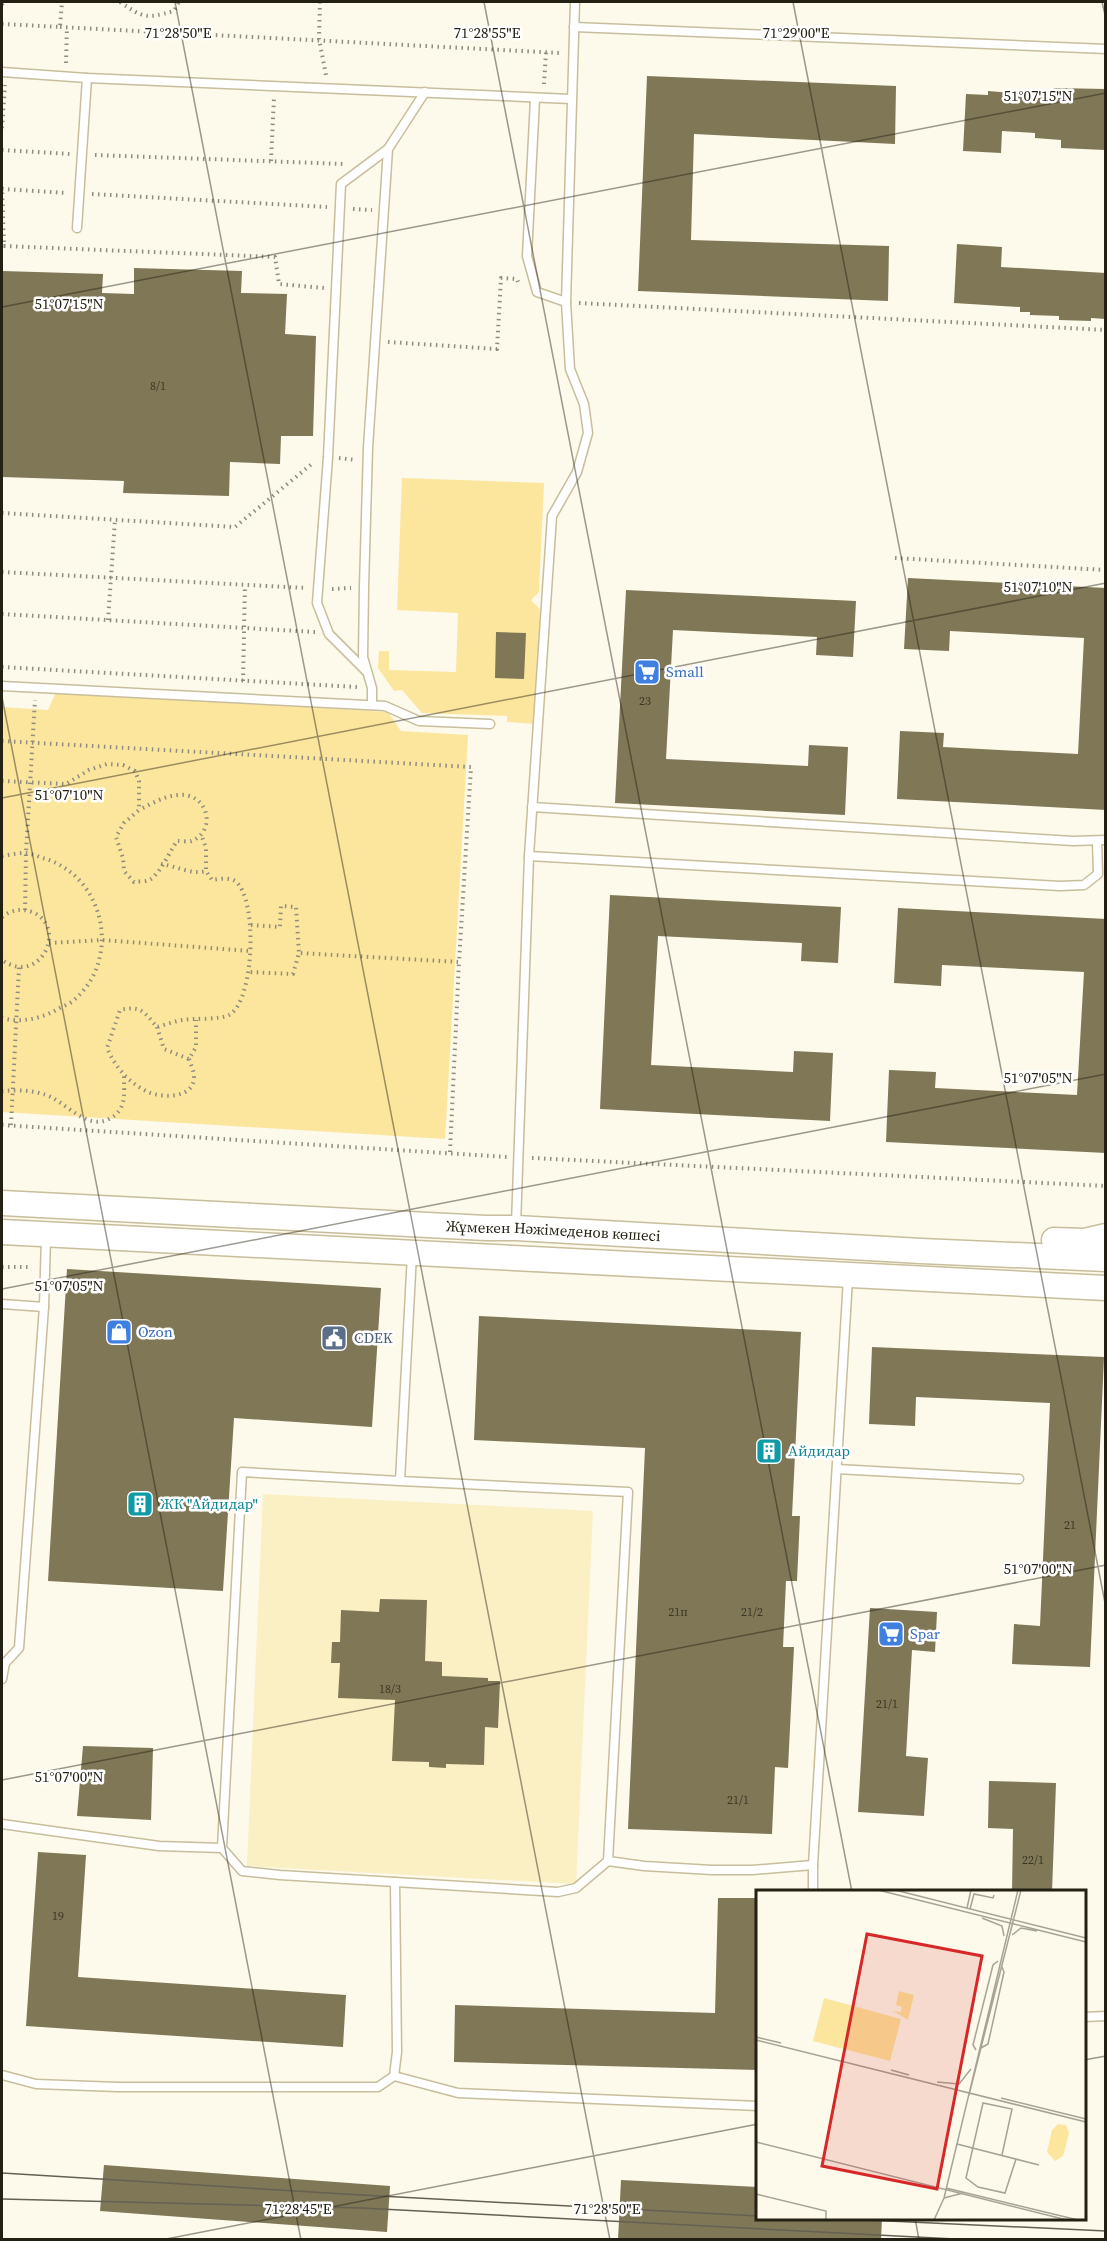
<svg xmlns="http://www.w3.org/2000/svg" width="1107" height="2241" viewBox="0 0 1107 2241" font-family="'Source Serif 4',serif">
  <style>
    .built { fill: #fbefc4 }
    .green { fill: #fce69d }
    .building { fill: #807757 }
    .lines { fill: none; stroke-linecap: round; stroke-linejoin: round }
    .lane-casing { stroke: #c8be9c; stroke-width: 11 }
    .secondary-casing { stroke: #c8be9c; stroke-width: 27 }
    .path { stroke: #908c7e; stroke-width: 4; stroke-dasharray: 1.5 4.5; stroke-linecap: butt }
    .lane { stroke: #fff; stroke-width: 8 }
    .secondary { stroke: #fff; stroke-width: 24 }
    .tram { stroke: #646053; stroke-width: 1.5 }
    .ticks { fill: none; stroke: #242013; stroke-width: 1.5; stroke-opacity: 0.45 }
    .labels { text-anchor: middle; stroke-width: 5; stroke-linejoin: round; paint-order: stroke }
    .number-label { font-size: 12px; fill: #3b3624 }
    .shop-label { font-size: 15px; fill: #366cbe; stroke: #fff; text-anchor: start }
    .street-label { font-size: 15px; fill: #242013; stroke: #fff }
    .service-label { font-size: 15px; fill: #4e5e75; stroke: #fff; text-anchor: start }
    .culture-label { font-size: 15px; fill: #0d838f; stroke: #fff; text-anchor: start }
    .inset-road { fill: none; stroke: #a6a295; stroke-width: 1.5 }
    .view { fill: #d62828; fill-opacity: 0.15; stroke: #d62828; stroke-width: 3 }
    .inset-edge { fill: none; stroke: #242013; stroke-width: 3 }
    .ticks-label { font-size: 15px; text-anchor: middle; fill: #242013; stroke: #fff; stroke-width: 5; stroke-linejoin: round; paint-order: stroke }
  </style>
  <rect width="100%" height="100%" fill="#fdf9eb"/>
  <path class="built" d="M263,1494L593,1511L576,1884L247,1866Z"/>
  <g class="green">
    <path d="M402,478L544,483L539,592L531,600L540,609L535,724L507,722V716L422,713L402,690L394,691L378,668L379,651H389V670L456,672L458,613L397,610Z"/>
    <path d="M56,692L388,712L401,731L468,735L445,1139L2,1112V707L48,710Z"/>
  </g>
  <g class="building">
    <path d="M647,76L896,86L895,144L694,134L691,240L889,246L888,301L638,291Z"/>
    <path d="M1054,88L1106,89L1105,150L1061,148V140L1035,138V133L1002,131L1001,153L963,151L966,94L988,95V91L1025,94V91L1052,92Z"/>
    <path d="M957,244L1002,247L1001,267L1106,273V319L1091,318V321L1059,320V316L1030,315V312H1020V307L954,303Z"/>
    <path d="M134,268L242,271L241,293L287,294L285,334L316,336L313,436H281L280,464L230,462L229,496L123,493L124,481L2,477V271L103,274L102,293L134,294Z"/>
    <path d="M908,578L1106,588V810L897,799L900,731L944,733L943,747L1078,754L1084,638L950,631L949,651L904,649Z"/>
    <path d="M626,590L856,601L853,657L816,655L817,637L673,630L666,759L808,766L809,745L848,747L845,815L615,803Z"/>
    <path d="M496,632L526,633L524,679L495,678Z"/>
    <path d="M610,895L841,907L838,963L801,961L802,943L658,936L651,1065L793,1072L794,1051L833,1053L830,1121L600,1109Z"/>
    <path d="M898,908L1106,919V1153L886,1142L889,1070L936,1072L935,1088L1077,1095L1084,972L942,965L941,986L894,983Z"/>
    <path d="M67,1269L381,1288L372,1427L234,1418L223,1591L48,1581Z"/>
    <path d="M479,1316L801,1332L792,1516H800L797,1581H786L783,1647H794L788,1768L775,1767L772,1834L628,1829L645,1448L474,1440Z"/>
    <path d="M872,1347L1104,1357L1090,1667L1012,1664L1014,1624L1040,1626L1050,1403L916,1397L915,1426L869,1424Z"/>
    <path d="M380,1599L427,1600L425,1661L442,1662V1676L488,1678V1681H500L498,1728L485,1727L484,1765L446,1764V1768L429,1767V1762L392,1761L395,1700L338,1698L340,1663H331L332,1642H340L341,1610L379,1612Z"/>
    <path d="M870,1608L937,1612L935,1652L912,1650L906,1756L928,1758L924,1816L858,1812Z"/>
    <path d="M83,1746L153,1748L151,1820L77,1816Z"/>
    <path d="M989,1781L1056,1783L1052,1892H1012L1013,1829L988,1828Z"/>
    <path d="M38,1852L86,1855L78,1977L346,1995L343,2047L26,2026Z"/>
    <path d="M718,1898H758V2070L454,2062L455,2005L715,2013Z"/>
    <path d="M104,2165L390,2186L387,2232L100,2211Z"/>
    <path d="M621,2180L758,2187V2218H882L881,2240H618Z"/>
  </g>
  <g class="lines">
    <defs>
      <g id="lane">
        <path d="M574,27L1106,49"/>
        <path d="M2,72L87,78L571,99"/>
        <path d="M535,99L527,256L537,292L566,302"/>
        <path d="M77,228L87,78"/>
        <path d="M366,671L329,634L317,603L328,457L341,184L388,149"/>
        <path d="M2,686L385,706L419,721L490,724"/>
        <path d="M372,705V688L363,657L364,587L368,448L388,149L425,92"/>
        <path d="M532,807L1073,841L1106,840"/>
        <path d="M529,856L1060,886L1084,885L1098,874L1097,841"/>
        <path d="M516,1225L529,856L552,516L577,472L588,433L584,404L570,369L566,302L575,2"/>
        <path d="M2,1304L44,1307"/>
        <path d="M837,1469L1019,1479"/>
        <path d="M400,1481L628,1492L608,1861L576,1888L558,1892L280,1875L242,1871L222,1848L242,1472L400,1481L412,1254"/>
        <path d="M2,1679L5,1663L19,1648L44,1307L46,1237"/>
        <path d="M2,1824L159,1846L222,1848"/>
        <path d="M608,1861L644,1866L712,1870H752L813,1865"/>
        <path d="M813,1892V1865L848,1278"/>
        <path d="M1084,2017L1106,2016"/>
        <path d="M2,2075L36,2084L118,2087H378L394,2076L397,2052L395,1882"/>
        <path d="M394,2076L458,2093L758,2106"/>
      </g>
      <g id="secondary">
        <path id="s1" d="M2,1203L486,1228H516L921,1251L1106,1259"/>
        <path d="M2,1232L1106,1288"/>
        <path d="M1054,1240L1085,1241L1106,1236"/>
      </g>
    </defs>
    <use href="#lane" class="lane-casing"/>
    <use href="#secondary" class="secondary-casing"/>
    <g class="path">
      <path d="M120,2C144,18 145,19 174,11L179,2"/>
      <path d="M320,2L319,39L326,75"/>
      <path d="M2,4L5,2"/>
      <path d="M2,24L60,27L62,2"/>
      <path d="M60,27L560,53"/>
      <path d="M66,63L67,27"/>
      <path d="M544,84L546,52"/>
      <path d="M2,128L5,85"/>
      <path d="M2,150L70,154"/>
      <path d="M95,155L345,164"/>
      <path d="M271,161L274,98"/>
      <path d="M2,189L67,193"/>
      <path d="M92,194L327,207"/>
      <path d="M353,209L372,210"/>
      <path d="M2,246H4L2,187"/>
      <path d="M4,246L275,257L279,284L324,288"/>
      <path d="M579,303L1106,330"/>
      <path d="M388,342L497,349L501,278L517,279L518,282"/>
      <path d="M339,458L356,460"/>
      <path d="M2,513L235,527L313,463"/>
      <path d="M895,558L1106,570"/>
      <path d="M2,572L306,588"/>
      <path d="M332,589L351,588"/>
      <path d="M2,614L315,632"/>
      <path d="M108,620L115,520"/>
      <path d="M2,667L357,687"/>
      <path d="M243,681L245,585"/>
      <path d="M2,741L471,767L459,962L299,953L293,974L249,972"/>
      <path d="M2,781L66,784L89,770L107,764L123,765L135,771L139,781V810L124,823L116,837L123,858L124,871L134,882C138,881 145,882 149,880C159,876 170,851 177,841C181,841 188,842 191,841C217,832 209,792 178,795C164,796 151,804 139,810"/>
      <path d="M2,856C9,855 17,853 24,853C31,853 39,857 46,859C105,878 122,959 74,1000C70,1004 63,1006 58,1009C41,1019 20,1023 2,1018"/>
      <path d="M161,864C176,866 192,875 206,871V848L201,834"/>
      <path d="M25,910L26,853L35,700"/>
      <path d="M2,917C11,910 21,908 32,912C69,927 40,987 2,960"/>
      <path d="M251,925L280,927L281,906L296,907L299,953"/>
      <path d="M49,943L102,940L250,951"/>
      <path d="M157,1027L164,1049L189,1059L196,1047V1020"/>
      <path d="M189,1059C191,1065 194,1071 194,1077C194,1099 162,1098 148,1092C129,1083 115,1067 107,1048L120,1010C141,1005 144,1012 157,1027C165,1025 174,1021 183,1020C194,1018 219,1020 229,1015C255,1001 258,897 235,881C228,877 219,879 212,880L206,871"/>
      <path d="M2,1091C15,1090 30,1090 43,1094C64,1099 85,1131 109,1119C127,1110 124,1094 124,1075"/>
      <path d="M2,1125L507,1157"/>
      <path d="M11,1125L19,967"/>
      <path d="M450,1152L459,962"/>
      <path d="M532,1158L1106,1186"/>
      <path d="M2,1267H32"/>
    </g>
    <use href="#lane" class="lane"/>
    <use href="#secondary" class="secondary"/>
    <g class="tram">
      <path d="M2,2173L361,2195L758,2216"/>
      <path d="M2,2199L362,2208L974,2240"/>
      <path d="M824,2218L1106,2231"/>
    </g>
  </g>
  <path class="ticks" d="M175,2L610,2240M484,2L852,1892M793,2L1106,1608M1102,2L1106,19M2,307L1106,93M2,697L301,2240M2,798L1106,583M2,1289L1106,1074M2,1780L1106,1565M1084,2060L1106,2056M915,2218L919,2240M161,2240L758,2124"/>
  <defs>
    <symbol id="supermarket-square" viewBox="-11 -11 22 22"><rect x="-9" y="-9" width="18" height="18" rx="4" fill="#3f7fe0" stroke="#fff"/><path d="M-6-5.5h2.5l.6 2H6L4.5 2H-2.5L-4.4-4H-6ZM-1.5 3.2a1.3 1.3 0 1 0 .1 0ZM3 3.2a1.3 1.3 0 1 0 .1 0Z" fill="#fff"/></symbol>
    <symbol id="shop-square" viewBox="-11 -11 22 22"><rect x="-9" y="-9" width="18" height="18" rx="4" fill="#3f7fe0" stroke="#fff"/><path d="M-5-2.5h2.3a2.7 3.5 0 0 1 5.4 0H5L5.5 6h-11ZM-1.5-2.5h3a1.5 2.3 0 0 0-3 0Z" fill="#fff"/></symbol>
    <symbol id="civic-square" viewBox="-11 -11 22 22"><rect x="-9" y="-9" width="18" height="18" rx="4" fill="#5c6f8a" stroke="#fff"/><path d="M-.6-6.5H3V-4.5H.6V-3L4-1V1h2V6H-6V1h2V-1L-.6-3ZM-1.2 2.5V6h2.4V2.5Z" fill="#fff"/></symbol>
    <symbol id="building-square" viewBox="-11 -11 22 22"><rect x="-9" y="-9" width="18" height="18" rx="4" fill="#0f9aa8" stroke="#fff"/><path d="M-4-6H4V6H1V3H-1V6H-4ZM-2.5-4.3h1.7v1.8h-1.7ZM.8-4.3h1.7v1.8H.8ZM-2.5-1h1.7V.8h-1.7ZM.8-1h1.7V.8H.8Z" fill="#fff"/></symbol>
  </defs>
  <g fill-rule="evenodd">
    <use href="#supermarket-square" x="632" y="657" width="30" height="30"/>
    <use href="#shop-square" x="104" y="1317" width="30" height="30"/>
    <use href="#civic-square" x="319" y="1323" width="30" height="30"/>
    <use href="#building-square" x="754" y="1436" width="30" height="30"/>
    <use href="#building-square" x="125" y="1489" width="30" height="30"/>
    <use href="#supermarket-square" x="876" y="1619" width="30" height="30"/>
  </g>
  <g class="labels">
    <g class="number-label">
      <text x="158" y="390">8/1</text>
      <text x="645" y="705">23</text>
      <text x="1070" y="1529">21</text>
      <text x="678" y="1616">21п</text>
      <text x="752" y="1616">21/2</text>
      <text x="390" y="1693">18/3</text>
      <text x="887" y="1708">21/1</text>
      <text x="738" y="1804">21/1</text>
      <text x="1033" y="1864">22/1</text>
      <text x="58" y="1920">19</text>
    </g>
    <g class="shop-label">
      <text x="666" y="677">Small</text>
      <text x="138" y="1337">Ozon</text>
      <text x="910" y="1639">Spar</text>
    </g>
    <g class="street-label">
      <text dy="5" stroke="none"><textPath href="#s1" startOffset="552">Жұмекен Нәжімеденов көшесі</textPath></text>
    </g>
    <g class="service-label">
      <text x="354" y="1343">CDEK</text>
    </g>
    <g class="culture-label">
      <text x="788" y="1456">Айдидар</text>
      <text x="160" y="1509">ЖК "Айдидар"</text>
    </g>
  </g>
  <g transform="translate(756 1890)">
    <rect width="330" height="330" fill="#fdf9eb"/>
    <path d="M143,101L158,105L152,130L137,121L145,122L146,117L140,115ZM68,108L145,129L134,171L57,151ZM302,234L310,235L313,243L307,266L299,271L291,262L296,240Z" fill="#fce69d"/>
    <path class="inset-road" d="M122,0L330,52M139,0L330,48M211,18L215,0M214,19L218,4L237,8L238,5M226,28L246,36L248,46M256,45L265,38L281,41M0,147L25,153M0,150L330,232M225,158L232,154L248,82L246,77M220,160L217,155L237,75L242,71M135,180L153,185M181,192L203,194L215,179M213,205L265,0M245,208L330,229M0,252L311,330M201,254L283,275M246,265L256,219L227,213L210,288L222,297L249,303L260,269M190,298L322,330M0,304L70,321V330M188,308L207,303M178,330L188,308L262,0"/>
    <path class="view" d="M111,44L226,66L181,299L66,276Z"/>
    <rect width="330" height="330" class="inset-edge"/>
  </g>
  <g class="ticks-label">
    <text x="178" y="38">71°28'50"E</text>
    <text x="487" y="38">71°28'55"E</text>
    <text x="796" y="38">71°29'00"E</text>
    <text x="1038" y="101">51°07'15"N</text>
    <text x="69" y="309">51°07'15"N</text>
    <text x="1038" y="592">51°07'10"N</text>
    <text x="69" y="800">51°07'10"N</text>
    <text x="1038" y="1083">51°07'05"N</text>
    <text x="69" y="1291">51°07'05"N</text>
    <text x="1038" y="1574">51°07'00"N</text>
    <text x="69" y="1782">51°07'00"N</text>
    <text x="298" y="2214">71°28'45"E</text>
    <text x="607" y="2214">71°28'50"E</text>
  </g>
  <rect width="1107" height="2241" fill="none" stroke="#242013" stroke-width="6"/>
</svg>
